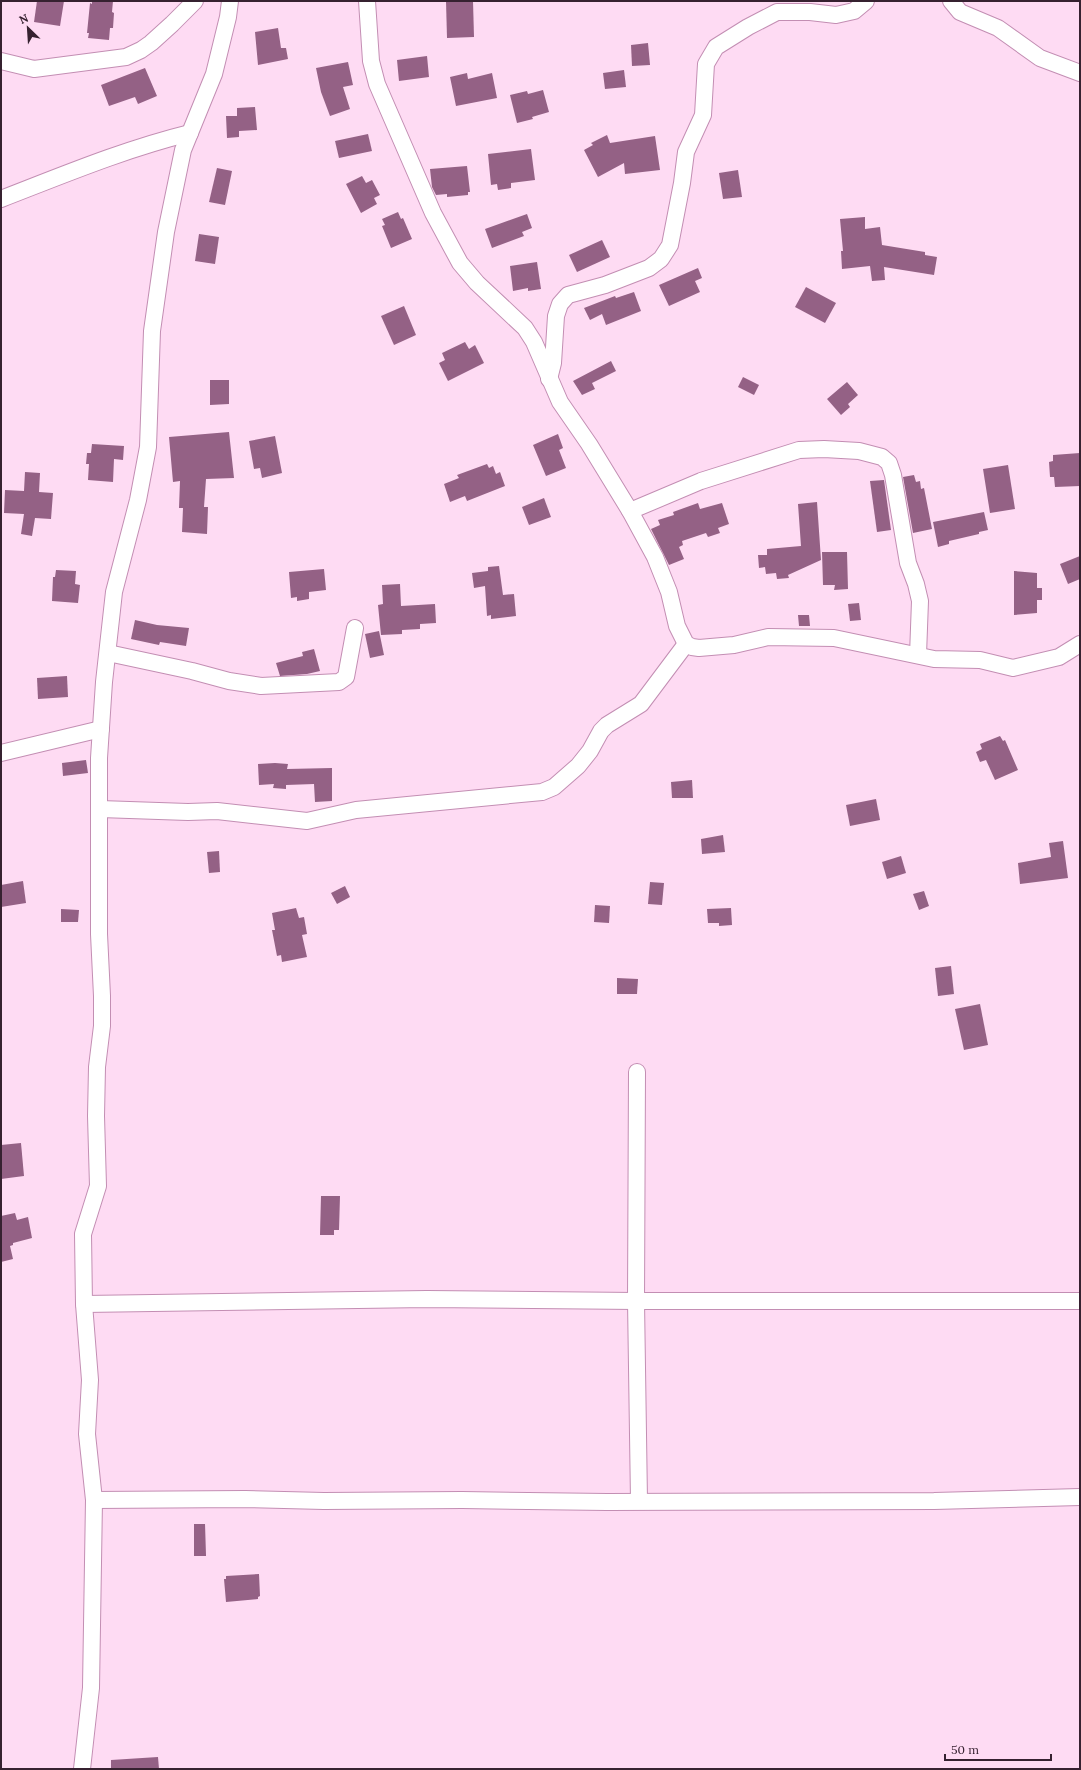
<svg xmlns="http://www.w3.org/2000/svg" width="1081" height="1770" viewBox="0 0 1081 1770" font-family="Lora,serif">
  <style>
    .building { fill: #946185 }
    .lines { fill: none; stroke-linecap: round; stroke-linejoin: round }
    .street-casing { stroke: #c38eb3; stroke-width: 18 }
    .street { stroke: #fff; stroke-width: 16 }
  </style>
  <rect width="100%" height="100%" fill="#fedbf3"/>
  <g class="building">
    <path d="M37,1H64L60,26L34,22Z"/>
    <path d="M92,1H113L112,12L114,13L113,28H110L109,40L88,38L89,33H87L90,3L92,4Z"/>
    <path d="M446,1H473L474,37L447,38Z"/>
    <path d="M278,28L281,48H286L288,59L258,65L255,32Z"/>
    <path d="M648,43L650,65L632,66L631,45Z"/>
    <path d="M427,56L429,77L399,81L397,60Z"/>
    <path d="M348,62L353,85L343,87L350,109L330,116L321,92L316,68Z"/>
    <path d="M145,68L157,96L138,104L135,97L109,106L101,85Z"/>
    <path d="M624,70L626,87L605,89L603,73Z"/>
    <path d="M467,73L468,79L492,73L497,98L456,106L450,77Z"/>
    <path d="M543,90L549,112L532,117L533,119L517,123L510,95L527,91L528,94Z"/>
    <path d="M255,107L257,130L239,131V137L227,138L226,116H237V108Z"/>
    <path d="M368,134L372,151L339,158L335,141Z"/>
    <path d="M607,135L610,143L655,136L660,170L625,174L624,163L598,177L584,150L593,145L591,143Z"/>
    <path d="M531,149L535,180L511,183V188L498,190L497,184L491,185L488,154Z"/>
    <path d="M467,166L470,192H468V195L447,197V194L436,195L432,187L430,169Z"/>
    <path d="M217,168L232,171L225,205L209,202Z"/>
    <path d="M738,170L742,197L723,199L719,173Z"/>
    <path d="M362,176L366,183L372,180L380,195L374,198L377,204L361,213L346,184Z"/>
    <path d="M398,212L401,219L403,218L412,239L391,248L382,226L385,225L382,219Z"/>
    <path d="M527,214L532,228L522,232L524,236L492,248L485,229Z"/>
    <path d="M865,217V229L880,227L882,245L925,252V255L937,257L934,275L884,267L885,280L872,281L870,266L842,269L841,251H843L840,219Z"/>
    <path d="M199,234L219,237L215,264L195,261Z"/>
    <path d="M602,240L610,257L577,272L569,255Z"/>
    <path d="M537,262L541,289L528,291V288L513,291L510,266Z"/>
    <path d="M698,268L702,278L695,281L700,292L669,306L659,285Z"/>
    <path d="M806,287L836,303L825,323L795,307Z"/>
    <path d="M634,292L641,311L606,325L602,314L590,320L584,308L615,296L616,298Z"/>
    <path d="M404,306L416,335L394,345L381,316Z"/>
    <path d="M465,342L469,349L475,345L484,363L448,381L439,363L445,360L442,353Z"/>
    <path d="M611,361L616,371L592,383L595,389L582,395L573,381Z"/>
    <path d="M743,377L759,385L754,395L738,387Z"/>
    <path d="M210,380H229V404L210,405Z"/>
    <path d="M847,382L858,395L848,404L850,407L841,415L827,399Z"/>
    <path d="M229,432L234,478L206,479L204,507H208L207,534L182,532L183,508H179L180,481L173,482L169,437Z"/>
    <path d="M558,434L563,448L559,450L566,468L546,476L533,445Z"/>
    <path d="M275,436L282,473L262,478L260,468L254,469L249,441Z"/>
    <path d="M92,444L124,446L123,460L114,459L113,482L88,480L89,464H86L87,453H91Z"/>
    <path d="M1080,453V486L1055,487L1054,477H1050L1049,462L1053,461V455Z"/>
    <path d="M487,464L489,468L493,466L496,474L500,472L505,486L467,501L465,496L450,502L444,484L459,478L457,475Z"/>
    <path d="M1008,465L1015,509L990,513L983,469Z"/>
    <path d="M25,472L40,473L39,492L53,493L51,519L35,518L32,536L21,534L24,514L4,513L5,490L24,491Z"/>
    <path d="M914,475L916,482L920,481L921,489L924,488L932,529L913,533L903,477Z"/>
    <path d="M884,480L891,530L877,532L870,481Z"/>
    <path d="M544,498L551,517L529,525L522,507Z"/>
    <path d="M817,502L821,560L788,575L789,578L777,579L776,573L766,574L765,567L759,568L758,555H767V549L801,546L798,504Z"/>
    <path d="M698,503L700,509L722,503L729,524L718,528L720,533L708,537L706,533L682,541L683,545L679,547L684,559L669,565L651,529L660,525L658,520L674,515L673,512Z"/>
    <path d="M984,512L988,530L979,532V534L949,541V544L938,547L933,522Z"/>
    <path d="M822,552H847L848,589L834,590L835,585H823Z"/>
    <path d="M1080,556V579L1068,584L1060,564Z"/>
    <path d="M499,566L503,595L514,594L516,616L491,619V615L487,616L485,586L474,588L472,573L488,571V567Z"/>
    <path d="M324,569L326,590L309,592V599L297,601V597L291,598L289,572Z"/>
    <path d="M56,570L76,571L75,584L80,585L78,603L52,601L53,577H55Z"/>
    <path d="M1014,571L1037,573V588H1042V600H1037V613L1014,615Z"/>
    <path d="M400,584L401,606L435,604L436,623L420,624V629L402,630V634L381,635L378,605L383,604L382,585Z"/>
    <path d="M859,603L861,620L850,621L848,604Z"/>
    <path d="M798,615H809L810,626H799Z"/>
    <path d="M135,620L157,625L189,628L186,646L160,642L159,645L131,639Z"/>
    <path d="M379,631L384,655L370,658L365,634Z"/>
    <path d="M314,649L320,671L307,674L280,676L276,663L303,656L302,652Z"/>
    <path d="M67,676L68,697L38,699L37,678Z"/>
    <path d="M1000,736L1003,741L1005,740L1018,770L995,780L986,760L980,762L976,752L982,749L980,744Z"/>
    <path d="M86,760L88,773L63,776L62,763Z"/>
    <path d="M275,763L288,764L287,769L332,768V801L315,802L314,784L286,785V789L273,788L274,784L259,785L258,764Z"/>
    <path d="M692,780L693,798H672L671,782Z"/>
    <path d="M876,799L880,820L850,826L846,805Z"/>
    <path d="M723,835L725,852L702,854L701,839Z"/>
    <path d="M1063,841L1068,878L1020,884L1018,863L1051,857L1049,843Z"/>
    <path d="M219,851L220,872L209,873L207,852Z"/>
    <path d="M901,856L906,873L887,879L882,862Z"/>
    <path d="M23,881L26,903L1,907V885Z"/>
    <path d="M650,882L664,883L662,905L648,904Z"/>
    <path d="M345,886L350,897L337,904L331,893Z"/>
    <path d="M924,891L929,906L919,910L913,894Z"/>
    <path d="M595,905L610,906L609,923L594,922Z"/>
    <path d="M296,908L299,918L304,917L307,934L302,935L307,957L282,962L281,955L277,956L272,930H275L272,913Z"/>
    <path d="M731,908L732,925L719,926V923H708L707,909Z"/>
    <path d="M61,909L79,910L78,922H61Z"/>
    <path d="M951,966L954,994L938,996L935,968Z"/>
    <path d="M617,978L638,979L637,994H617Z"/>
    <path d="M980,1004L988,1045L964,1050L955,1009Z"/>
    <path d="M21,1143L24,1176L1,1179V1145Z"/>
    <path d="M321,1196H340L339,1230H334V1235H320Z"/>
    <path d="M15,1213L17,1220L28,1217L32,1238L13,1243V1245L10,1246L13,1259L1,1262V1216Z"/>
    <path d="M194,1524H205L206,1556H194Z"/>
    <path d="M259,1574L260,1596L258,1597V1599L226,1602L224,1579H226V1576Z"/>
    <path d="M158,1757L159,1769H111V1760Z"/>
  </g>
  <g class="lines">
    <defs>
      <g id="street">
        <path d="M367,1L371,61L377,84L433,213L460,263L477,283L525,328L534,342L560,402L589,444L630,511L655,557L669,592L677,626L686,644L692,647L699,648L734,645L768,637L834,638L934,659L980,660L1013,668L1059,657L1080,644"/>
        <path d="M951,1L960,12L998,28L1040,58L1080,73"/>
        <path d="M1,61L34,69L126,57L141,50L151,43L172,24L195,1"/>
        <path d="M1,199C63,175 125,149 190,133"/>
        <path d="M549,379L553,363L556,316L560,304L568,295L605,285L649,268L661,259L670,245L682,183L686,152L703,115L706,64L716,47L748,27L777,12H810L836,15L854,11L866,1"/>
        <path d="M630,511L701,481L799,450L824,449L859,451L882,457L889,463L893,475L908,563L916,584L920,601L918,655"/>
        <path d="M108,653L192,671L229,681L261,686L339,682L346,677L355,628"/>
        <path d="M1,753L101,729"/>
        <path d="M100,809L188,812L217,811L307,821L356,810L542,792L554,787L578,766L590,751L601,731L607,725L641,704L686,644"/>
        <path d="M637,1072L636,1301L639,1501"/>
        <path d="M84,1304L427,1299L636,1301H1080"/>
        <path d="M94,1500L245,1499L324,1501L462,1500L607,1502L934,1501L1080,1497"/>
        <path d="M82,1769L91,1688L94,1500L87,1434L90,1380L84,1304L83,1234L98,1186L96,1116L97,1067L102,1026V996L99,934V758L104,682L114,592L138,500L148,447L152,331L166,232L183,150L214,74L228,17L230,1"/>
      </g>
    </defs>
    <use href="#street" class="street-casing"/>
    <use href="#street" class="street"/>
  </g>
  <rect width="1081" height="1770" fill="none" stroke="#362130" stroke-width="4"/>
  <g transform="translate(28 28) rotate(335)" stroke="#fedbf3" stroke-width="3" paint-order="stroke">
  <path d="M0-3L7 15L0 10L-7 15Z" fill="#362130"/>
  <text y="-6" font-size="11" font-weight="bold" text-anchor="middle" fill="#362130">N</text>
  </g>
  <path d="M945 1754v6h106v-6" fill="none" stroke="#362130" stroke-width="2"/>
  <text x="951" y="1754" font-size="12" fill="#362130" stroke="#fedbf3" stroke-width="3" paint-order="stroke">50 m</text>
</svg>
